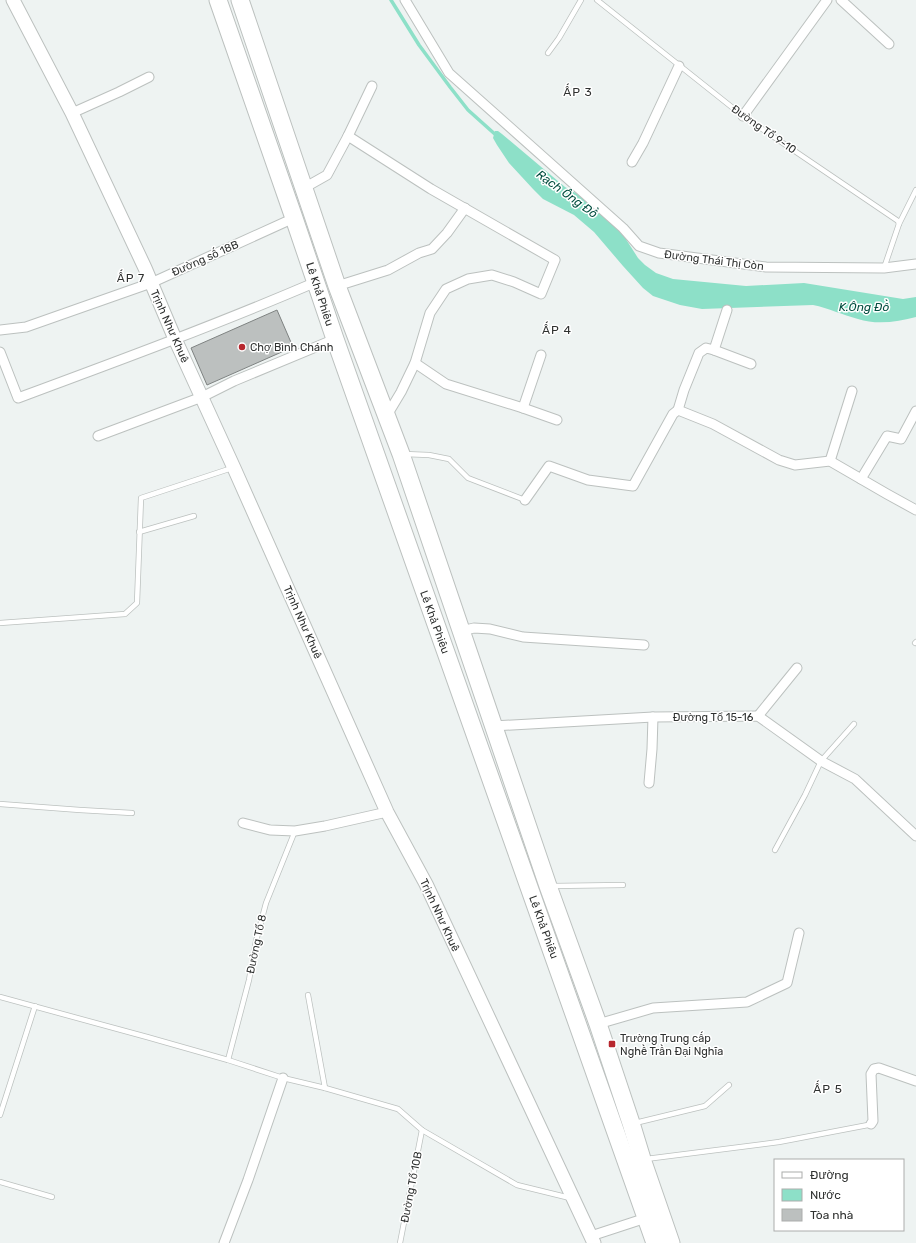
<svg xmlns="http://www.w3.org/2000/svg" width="916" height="1243" viewBox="0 0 916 1243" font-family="Rubik,sans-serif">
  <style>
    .water { fill: #8de0c8 }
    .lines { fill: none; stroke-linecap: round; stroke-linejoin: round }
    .stream { stroke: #8de0c8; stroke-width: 3.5 }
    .building { fill: #bcc0bf; stroke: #7e8281 }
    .lane-casing { stroke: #bcc1bf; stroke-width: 6 }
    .street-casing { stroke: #bcc1bf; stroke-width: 11 }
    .secondary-casing { stroke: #bcc1bf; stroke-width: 15 }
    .highway-casing { stroke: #bcc1bf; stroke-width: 19 }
    .lane { stroke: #fff; stroke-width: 4.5 }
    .street { stroke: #fff; stroke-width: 9 }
    .secondary { stroke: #fff; stroke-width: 13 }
    .highway { stroke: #fff; stroke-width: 17 }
    .poi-dot { fill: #b7272e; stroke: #fff; stroke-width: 1.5 }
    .labels { text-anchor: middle; stroke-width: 3; stroke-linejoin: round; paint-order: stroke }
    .street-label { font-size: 11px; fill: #2f3130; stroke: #fff }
    .poi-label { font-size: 11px; fill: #2f3130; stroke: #fff; text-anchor: start }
    .neighbourhood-label { font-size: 12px; letter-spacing: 1px; fill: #2f3130; stroke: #fff }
    .water-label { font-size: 12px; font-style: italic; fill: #014d3e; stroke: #fff }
  </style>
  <rect width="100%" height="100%" fill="#eef3f2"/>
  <path class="water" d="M495,131H498L502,134L565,187L588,200L622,233L638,258L645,265L656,273L673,279L746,286L804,283L903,299L916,297V317C898,322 876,325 858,319C842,315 829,308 813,305L702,309L680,305L653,296L643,288L623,266L594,232L574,215L543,199L533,189L509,163L497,145L493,138Z"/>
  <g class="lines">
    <path class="stream" d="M391,0L419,45L450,87L468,110L497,136"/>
  </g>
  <path class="building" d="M277,310L293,347L207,385L191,348Z"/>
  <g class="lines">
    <defs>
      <g id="lane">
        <path d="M597,0L743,116L898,221L899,224L884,268"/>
        <path d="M548,53L559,38L581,0"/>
        <path d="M899,224L916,190"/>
        <path d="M404,454L429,455L449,459L468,478L525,500"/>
        <path d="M139,532L194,516"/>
        <path d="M0,623L125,614L137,603L141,498L232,468"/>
        <path d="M915,643L916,642"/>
        <path d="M0,804L80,810L132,813"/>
        <path d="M775,850L805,795L821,761L854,724"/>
        <path d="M552,886L623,885"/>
        <path d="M308,995L325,1088"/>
        <path d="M0,997L147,1037L228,1060L283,1078L325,1088L398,1109L422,1130L517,1185L570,1198"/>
        <path d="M228,1060L249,980L256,941L266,903L295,831"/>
        <path d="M0,1115L35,1006"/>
        <path d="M635,1123L705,1106L729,1085"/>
        <path d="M646,1159L779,1142L868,1125L871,1124"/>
        <path d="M0,1182L52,1197"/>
        <path d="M400,1243L422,1130"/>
      </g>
      <g id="street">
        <path d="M405,0L449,73L623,228L639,246L659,253L766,267L884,268L916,264"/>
        <path d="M841,0L889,44"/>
        <path d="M72,113L119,92L149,77"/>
        <path d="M743,116L827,0"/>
        <path d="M348,136L431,189L555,260L541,294L514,282L492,275L468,279L446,289L430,313L415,363L401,392L386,417"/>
        <path d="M632,162L643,143L679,66"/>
        <path d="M304,188L327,175L348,136L372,86"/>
        <path d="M337,286L388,270L419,253L432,249L447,233L465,208"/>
        <path d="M0,330L26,327L151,283L294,218"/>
        <path d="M714,350L727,310"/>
        <path d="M0,352L18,398C118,361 218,324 316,282"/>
        <path d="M415,363L446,384L523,408L557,420"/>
        <path d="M523,408L541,355"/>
        <path d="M678,410L684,390L699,353L706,348L714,350L751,364"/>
        <path d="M98,436L202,397L234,381L335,339"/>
        <path d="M830,461L852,391"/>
        <path d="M861,479L887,436L901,439L916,411"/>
        <path d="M525,500L549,466L588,480L633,486L673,414L678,410L713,424L779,460L795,465L830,461L887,494L916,510"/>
        <path d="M461,631L474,628L490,629L523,637L644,645"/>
        <path d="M758,716L797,668"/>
        <path d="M493,726L653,717L758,716L821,761L855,779L916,836"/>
        <path d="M649,783L652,749L653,717"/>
        <path d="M243,823L270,830L295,831L325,826L387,812"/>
        <path d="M598,1024L653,1008L747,1002L787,983L799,933"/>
        <path d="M871,1124L873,1121L871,1074L874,1069L879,1068L916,1081"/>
        <path d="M591,1236L646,1218"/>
        <path d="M224,1243L248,1180L283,1078"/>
      </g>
      <path id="secondary" d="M13,0L72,113L145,268L175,339L234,468L387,812L426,884L594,1243"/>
      <g id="highway">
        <path d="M218,0L294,218L335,339L655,1243"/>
        <path d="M240,0L337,286L401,454L548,886L598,1024L631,1123L642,1159L671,1243"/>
      </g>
    </defs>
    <use href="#lane" class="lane-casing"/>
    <use href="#street" class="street-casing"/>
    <use href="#secondary" class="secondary-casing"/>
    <use href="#highway" class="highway-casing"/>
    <use href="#lane" class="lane"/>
    <use href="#street" class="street"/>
    <use href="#secondary" class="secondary"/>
    <use href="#highway" class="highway"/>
  </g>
  <g class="poi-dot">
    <circle cx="242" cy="347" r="4"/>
    <rect x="608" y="1040" width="8" height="8" rx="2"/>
  </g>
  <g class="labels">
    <g class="street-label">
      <text transform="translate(764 129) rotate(35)" y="4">Đường Tổ 9-10</text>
      <text transform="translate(205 258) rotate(-24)" y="4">Đường số 18B</text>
      <text transform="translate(714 260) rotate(7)" y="4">Đường Thái Thị Còn</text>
      <text transform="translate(320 294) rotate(72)" y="4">Lê Khả Phiêu</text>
      <text transform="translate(170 326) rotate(66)" y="4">Trịnh Như Khuê</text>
      <text transform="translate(303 622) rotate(66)" y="4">Trịnh Như Khuê</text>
      <text transform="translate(435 622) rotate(70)" y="4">Lê Khả Phiêu</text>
      <text x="713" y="721">Đường Tổ 15-16</text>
      <text transform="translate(440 915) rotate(65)" y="4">Trịnh Như Khuê</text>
      <text transform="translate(544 927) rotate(70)" y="4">Lê Khả Phiêu</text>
      <text transform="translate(256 944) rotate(-78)" y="4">Đường Tổ 8</text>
      <text transform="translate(411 1187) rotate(-79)" y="4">Đường Tổ 10B</text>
    </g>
    <g class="poi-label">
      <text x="250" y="351">Chợ Bình Chánh</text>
      <text x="620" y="1042">Trường Trung cấp<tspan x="620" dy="13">Nghề Trần Đại Nghĩa</tspan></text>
    </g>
    <g class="neighbourhood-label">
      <text x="578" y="96">ẤP 3</text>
      <text x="131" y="282">ẤP 7</text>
      <text x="557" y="334">ẤP 4</text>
      <text x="828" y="1093">ẤP 5</text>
    </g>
    <g class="water-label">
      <text transform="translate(567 194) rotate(36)" y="4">Rạch Ông Đồ</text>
      <text x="864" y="311">K.Ông Đồ</text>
    </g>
  </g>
  <rect x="774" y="1159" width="130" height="72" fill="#ffffff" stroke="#acadac"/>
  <rect x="782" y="1172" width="20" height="6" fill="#ffffff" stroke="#acadac"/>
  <text x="810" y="1179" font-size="12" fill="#2f3130">Đường</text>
  <rect x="782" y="1189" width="20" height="12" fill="#8de0c8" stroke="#acadac"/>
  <text x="810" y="1199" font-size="12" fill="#2f3130">Nước</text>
  <rect x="782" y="1209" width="20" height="12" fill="#bcc0bf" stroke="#acadac"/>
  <text x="810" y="1219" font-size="12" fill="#2f3130">Tòa nhà</text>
</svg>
